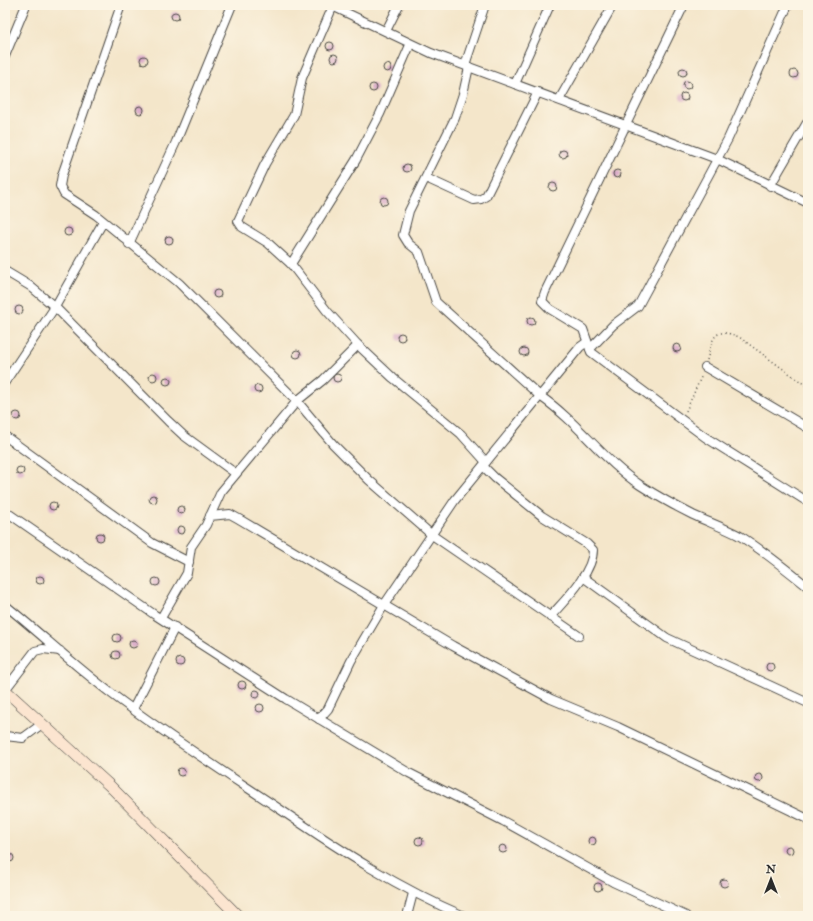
<svg xmlns="http://www.w3.org/2000/svg" width="813" height="921" viewBox="0 0 813 921" font-family="'IM FELL Double Pica',serif">
  <style>
    .building { fill: #daacc9 }
    .lines { fill: none; stroke-linecap: round; stroke-linejoin: round }
    .street-casing { stroke: #494743; stroke-width: 10 }
    .secondary-casing { stroke: #494743; stroke-width: 12 }
    .path { stroke: #494743; stroke-width: 1.5; stroke-dasharray: 1 3; stroke-linecap: butt }
    .street { stroke: #fff; stroke-width: 8 }
    .secondary { stroke: #fce5d0; stroke-width: 11 }
  </style>
  <rect width="100%" height="100%" fill="#fcf5e5"/>
  <filter id="ink" filterUnits="userSpaceOnUse"><feTurbulence type="fractalNoise" baseFrequency=".025" numOctaves="2"/><feDisplacementMap in="SourceGraphic" scale="8" xChannelSelector="R" yChannelSelector="G"/><feConvolveMatrix kernelMatrix="1 2 1 2 8 2 1 2 1" color-interpolation-filters="sRGB"/></filter>
  <filter id="wash" filterUnits="userSpaceOnUse"><feTurbulence type="fractalNoise" baseFrequency=".012" numOctaves="4" result="noise"/><feDisplacementMap in="SourceGraphic" scale="16" xChannelSelector="R" yChannelSelector="G"/><feGaussianBlur stdDeviation="0.9" result="paint"/><feColorMatrix in="noise" values="0 0 0 0 0 0 0 0 0 0 0 0 0 0 0 0 0 1.4 0 .05"/><feComposite in="paint" operator="in"/></filter>
  <g filter="url(#wash)">
    <rect width="100%" height="100%" fill="#f4e6ca"/>
    <g id="blocks">
      <g class="building">
        <circle cx="175" cy="16" r="4"/>
        <circle cx="330" cy="46" r="4"/>
        <circle cx="334" cy="58" r="4"/>
        <circle cx="144" cy="60" r="4"/>
        <circle cx="387" cy="68" r="4"/>
        <circle cx="683" cy="72" r="4"/>
        <circle cx="794" cy="74" r="4"/>
        <circle cx="687" cy="85" r="4"/>
        <circle cx="373" cy="88" r="4"/>
        <circle cx="684" cy="97" r="4"/>
        <circle cx="140" cy="110" r="4"/>
        <circle cx="563" cy="154" r="4"/>
        <circle cx="407" cy="168" r="4"/>
        <circle cx="617" cy="174" r="4"/>
        <circle cx="553" cy="187" r="4"/>
        <circle cx="384" cy="201" r="4"/>
        <circle cx="68" cy="232" r="4"/>
        <circle cx="169" cy="240" r="4"/>
        <circle cx="217" cy="294" r="4"/>
        <circle cx="19" cy="310" r="4"/>
        <circle cx="531" cy="321" r="4"/>
        <circle cx="401" cy="337" r="4"/>
        <circle cx="677" cy="348" r="4"/>
        <circle cx="524" cy="352" r="4"/>
        <circle cx="297" cy="354" r="4"/>
        <circle cx="153" cy="377" r="4"/>
        <circle cx="337" cy="378" r="4"/>
        <circle cx="167" cy="381" r="4"/>
        <circle cx="258" cy="389" r="4"/>
        <circle cx="17" cy="416" r="4"/>
        <circle cx="20" cy="471" r="4"/>
        <circle cx="153" cy="499" r="4"/>
        <circle cx="53" cy="506" r="4"/>
        <circle cx="181" cy="510" r="4"/>
        <circle cx="181" cy="530" r="4"/>
        <circle cx="100" cy="537" r="4"/>
        <circle cx="40" cy="580" r="4"/>
        <circle cx="156" cy="582" r="4"/>
        <circle cx="117" cy="638" r="4"/>
        <circle cx="133" cy="644" r="4"/>
        <circle cx="116" cy="655" r="4"/>
        <circle cx="180" cy="662" r="4"/>
        <circle cx="770" cy="667" r="4"/>
        <circle cx="242" cy="685" r="4"/>
        <circle cx="256" cy="694" r="4"/>
        <circle cx="260" cy="708" r="4"/>
        <circle cx="181" cy="772" r="4"/>
        <circle cx="759" cy="778" r="4"/>
        <circle cx="419" cy="841" r="4"/>
        <circle cx="592" cy="841" r="4"/>
        <circle cx="503" cy="849" r="4"/>
        <circle cx="789" cy="850" r="4"/>
        <circle cx="10" cy="858" r="4"/>
        <circle cx="724" cy="883" r="4"/>
        <circle cx="598" cy="887" r="4"/>
      </g>
    </g>
  </g>
  <g filter="url(#ink)">
    <use href="#blocks" fill-opacity="0" stroke="#494743" stroke-width="1"/>
    <g class="lines">
      <defs>
        <g id="street">
          <path d="M121,5L62,175L60,186L64,194L96,215L179,283L297,401L333,444L369,480L432,535L579,636"/>
          <path d="M330,5L431,53L717,159L808,203"/>
          <path d="M684,5L545,292L542,301L550,309L583,329L591,352L623,376L705,437L808,502"/>
          <path d="M333,6L302,78L294,115L265,164L238,221L242,227L268,243L291,264L327,311L358,345L393,378L461,434L486,462"/>
          <path d="M386,31L399,5"/>
          <path d="M5,56L26,5"/>
          <path d="M465,65L485,5"/>
          <path d="M469,67L463,94L455,118L409,211L403,235L408,243L419,252L436,302L540,396C578,422 603,460 640,485C657,496 675,506 693,515C708,522 725,528 740,536C764,551 786,569 808,587"/>
          <path d="M515,84L550,5"/>
          <path d="M559,100L613,5"/>
          <path d="M426,178L474,200L481,199L486,196L538,92"/>
          <path d="M770,186L808,121"/>
          <path d="M129,244L176,142L232,5"/>
          <path d="M291,264L356,160L380,114L410,45"/>
          <path d="M5,271L30,286L55,307L168,421L183,435L235,473"/>
          <path d="M590,349L613,325L638,306L728,139L788,5"/>
          <path d="M705,367L808,428"/>
          <path d="M5,382L55,307L103,222"/>
          <path d="M5,436L152,543L189,562"/>
          <path d="M483,466L495,478L542,516L587,544L593,550C593,573 564,601 550,617"/>
          <path d="M5,511L155,615L286,699L409,773L503,821L613,882L686,916"/>
          <path d="M210,516L230,514L239,519L453,646L551,699L618,727L808,819"/>
          <path d="M583,577L667,638L808,703"/>
          <path d="M5,605C41,634 75,666 112,694C166,735 224,772 281,810C340,850 398,888 464,916"/>
          <path d="M161,618L187,573L191,547L206,525L221,492L297,401L323,380L358,345"/>
          <path d="M5,690L35,651L43,649L60,651"/>
          <path d="M133,709L175,627"/>
          <path d="M319,719L328,709L351,661L384,605L455,500L580,347L587,342"/>
          <path d="M5,736L23,738L42,724"/>
          <path d="M407,916L413,893"/>
        </g>
        <path id="secondary" d="M5,690L110,786L238,916"/>
      </defs>
      <use href="#street" class="street-casing"/>
      <use href="#secondary" class="secondary-casing"/>
      <g class="path">
        <path d="M707,360C713,338 713,326 739,337L808,387"/>
        <path d="M686,411L702,375"/>
      </g>
      <use href="#street" class="street"/>
      <use href="#secondary" class="secondary"/>
    </g>
  </g>
  <rect width="813" height="921" fill="none" stroke="#fcf5e5" stroke-width="20"/>
  <g transform="translate(771 879)" stroke="#fcf5e5" stroke-width="3" paint-order="stroke">
  <path d="M0-3L7 15L0 10L-7 15Z" fill="#2b2b2b"/>
  <text y="-6" font-size="11" font-weight="bold" text-anchor="middle" fill="#2b2b2b">N</text>
  </g>
</svg>
